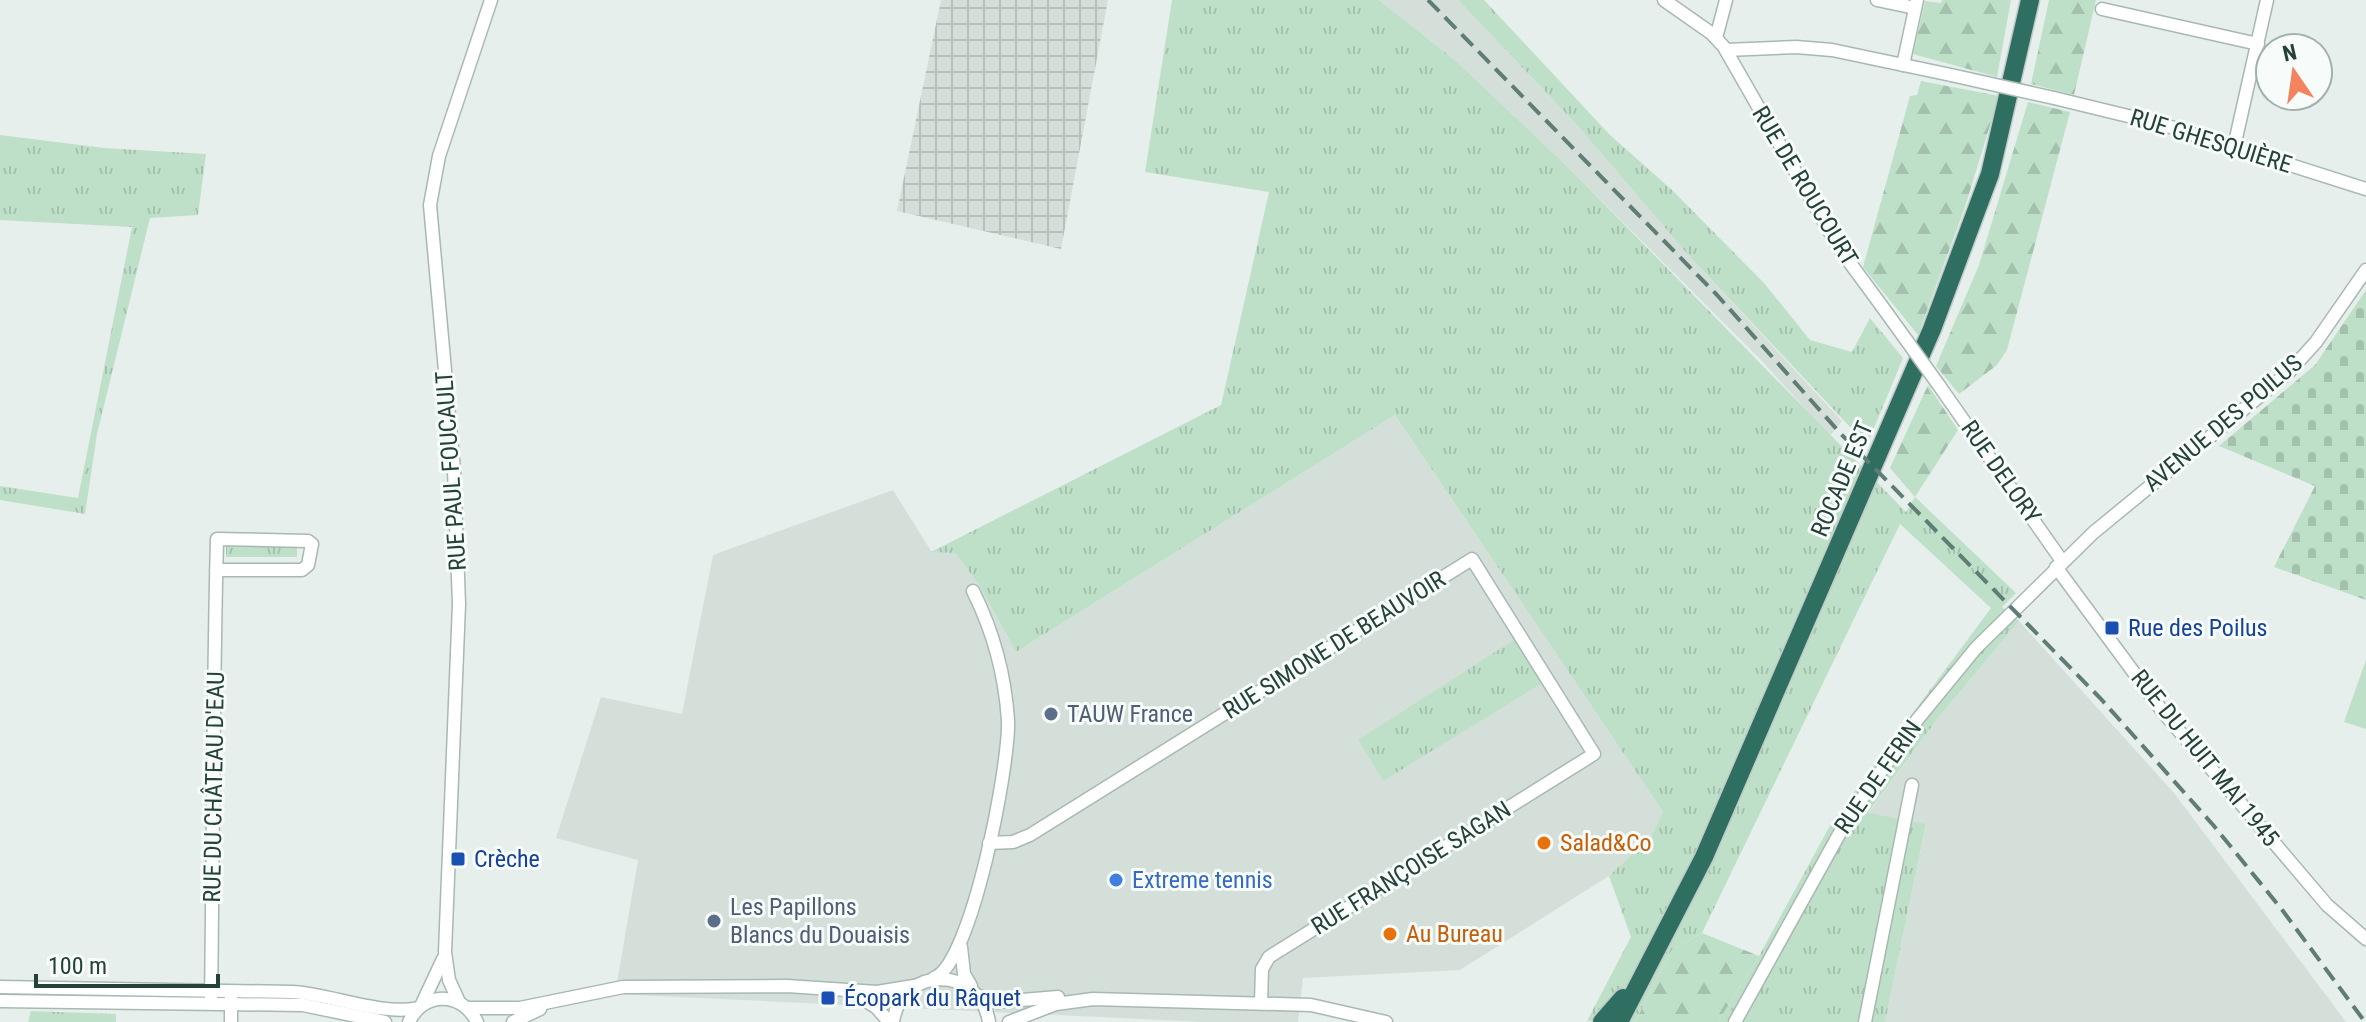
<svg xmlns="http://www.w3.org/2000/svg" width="2366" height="1022" viewBox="0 0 2366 1022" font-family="'Roboto Condensed',sans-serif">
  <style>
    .built { fill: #d4dfda }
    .industrial { fill: url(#industrial-grid) }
    .grass { fill: url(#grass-tufts) }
    .forest { fill: url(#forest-firs) }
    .cemetery { fill: url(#cemetery-stones) }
    .garden { fill: #bfe0c8 }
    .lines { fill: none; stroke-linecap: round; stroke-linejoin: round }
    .minor-casing { stroke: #a8b8b2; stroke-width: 15 }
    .highway-casing { stroke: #c2cac8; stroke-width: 21 }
    .minor { stroke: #fff; stroke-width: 12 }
    .highway { stroke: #2f6f62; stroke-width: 18 }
    .rail { stroke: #5f7d75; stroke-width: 4; stroke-dasharray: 16 8; stroke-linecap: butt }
    .minor-bridge-casing { stroke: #a8b8b2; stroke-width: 15; stroke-linecap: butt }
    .minor-bridge { stroke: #fff; stroke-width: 12 }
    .transit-dot { fill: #1a4fb4; stroke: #f7fbf9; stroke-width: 3 }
    .service-dot { fill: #5c6f8a; stroke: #f7fbf9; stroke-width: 3 }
    .food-dot { fill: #e8710a; stroke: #f7fbf9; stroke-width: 3 }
    .shop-dot { fill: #3f7fe0; stroke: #f7fbf9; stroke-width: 3 }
    .labels { text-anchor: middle; stroke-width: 6; stroke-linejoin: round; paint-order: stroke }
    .street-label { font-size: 24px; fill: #24423a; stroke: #f7fbf9 }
    .transit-label { font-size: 24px; fill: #164399; stroke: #f7fbf9; text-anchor: start }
    .service-label { font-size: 24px; fill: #4e5e75; stroke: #f7fbf9; text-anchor: start }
    .food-label { font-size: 24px; fill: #c56008; stroke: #f7fbf9; text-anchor: start }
    .shop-label { font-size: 24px; fill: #366cbe; stroke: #f7fbf9; text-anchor: start }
  </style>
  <defs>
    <pattern id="industrial-grid" width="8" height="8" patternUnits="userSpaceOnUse" patternTransform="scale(2)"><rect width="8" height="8" fill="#d4dfda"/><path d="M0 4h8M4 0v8" fill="none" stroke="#b6c1bc"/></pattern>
    <pattern id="grass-tufts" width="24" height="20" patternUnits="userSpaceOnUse" patternTransform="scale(2)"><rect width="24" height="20" fill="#bfe0c8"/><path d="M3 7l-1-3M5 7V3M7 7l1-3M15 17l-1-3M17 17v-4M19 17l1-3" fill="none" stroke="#a4c1ad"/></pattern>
    <pattern id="forest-firs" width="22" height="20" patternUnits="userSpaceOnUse" patternTransform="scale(2)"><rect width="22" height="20" fill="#bfe0c8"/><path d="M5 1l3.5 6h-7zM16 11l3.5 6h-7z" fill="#a4c1ad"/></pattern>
    <pattern id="cemetery-stones" width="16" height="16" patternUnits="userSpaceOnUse" patternTransform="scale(2)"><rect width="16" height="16" fill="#bfe0c8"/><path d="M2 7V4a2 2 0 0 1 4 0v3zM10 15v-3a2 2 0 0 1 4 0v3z" fill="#a4c1ad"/></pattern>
  </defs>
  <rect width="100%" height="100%" fill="#e6efeb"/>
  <g class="built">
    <path d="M1379,0H1458L1577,125L1690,257L1842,421L1830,436L1759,358L1567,166L1456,61Z"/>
    <path d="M1395,415L1663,812L1652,835L1609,876L1460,970L1303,978L1298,1022H1203L615,994L638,860L556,838L601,697L682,714L713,555L893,490L931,551L955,553L979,585L1016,652Z"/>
    <path d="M2019,621L2174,793L2346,1022H1885L1926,825L1868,814L1938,718Z"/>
  </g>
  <path class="industrial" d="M941,0H1108L1061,249L897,211Z"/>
  <g class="grass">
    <path d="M1172,0H1379L1456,61L1567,166L1906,512L1915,497L2016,593L2002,607L2019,621L1938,718L1868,813L1926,824L1885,1022H1718L1759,956L1832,822L1991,608L1900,524L1702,933L1672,950L1635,1022L1587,1021L1631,937L1609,876L1652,835L1663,812L1395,415L1016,652L979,585L955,553L931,552L1221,405L1269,192L1145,172Z"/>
    <path d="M1458,0H1484L1610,135L1672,190L1764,283L1810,340L1852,352L1870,318L1903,358L1867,445L1690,257L1577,125Z"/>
    <path d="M0,135L104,148L206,154L198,215L150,218L97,434L85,514L0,500V486L78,498L132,227L0,220Z"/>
    <rect x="226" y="543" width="71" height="14"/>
    <path d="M1517,638L1544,682L1383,781L1358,740Z"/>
    <path d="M31,1011L116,1014V1022H28Z"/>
  </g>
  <g class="forest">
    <path d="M1942,0H2011L1997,77L1913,54L1925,1L1941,3Z"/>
    <path d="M2049,0H2096L2074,95L2031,84Z"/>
    <path d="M1921,81L1999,96L1965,207L1918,335L1863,267L1910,96L1917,95Z"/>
    <path d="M2028,102L2070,112L2007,350L1997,365L1959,394L1936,366L1979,265Z"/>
    <path d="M1928,385L1958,430L1915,497L1890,468Z"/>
    <path d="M1702,933L1759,956L1718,1022H1635L1672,950Z"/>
  </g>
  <path class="cemetery" d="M2366,290V600L2274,567L2315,486L2219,446L2315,365Z"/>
  <path class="garden" d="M2366,660V729L2344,722Z"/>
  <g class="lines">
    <defs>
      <g id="minor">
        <path d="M1664,0L1711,33L1724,47L1839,248L1881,305"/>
        <path d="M1877,0L1915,8"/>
        <path d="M2102,9L2258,44"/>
        <path d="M1716,38L1726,0"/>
        <path d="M1726,50L1796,47L1832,50L1951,75"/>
        <path d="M1903,65L1917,0"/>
        <path d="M2054,98L2161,124L2366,189"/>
        <path d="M2234,147L2267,0"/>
        <path d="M1938,384L2062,561"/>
        <path d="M2056,567L2163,712L2327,905L2366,939"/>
        <path d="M989,843L1013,842L1030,835L1472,559L1594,754L1269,957L1262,969L1261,1002"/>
        <path d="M961,947L964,974L971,986"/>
        <path d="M934,978C972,964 1010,762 1008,720C1005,675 993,631 973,591"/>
        <path d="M0,987L292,992C331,994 381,1016 418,1008"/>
        <path d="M855,994L877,1008L889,1022"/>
        <path d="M979,996L997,1002L1058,997"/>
        <path d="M0,1001L303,1005L385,1022"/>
        <path d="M459,1002L449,980L445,952L459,604L454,470L430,205L439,156L491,0"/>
        <path d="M211,1003C213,849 213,694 217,539L308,541L312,544L308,565L302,570H216"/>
        <path d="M422,1004L443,959"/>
        <path d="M467,1008H520L623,987L787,986L877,992L914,986"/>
        <path d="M231,1022V997"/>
        <path d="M409,1022C423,991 462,991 477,1022"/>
        <path d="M513,1022L540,1009"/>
        <path d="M893,1022C901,965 980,965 989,1022"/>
        <path d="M1009,1022L1056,1004L1093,999L1311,1005L1386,1022"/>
        <path d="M1735,1022L1847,820L1917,720L1976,648L2093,533L2289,372L2316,342L2366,270"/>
        <path d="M1865,1022L1912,785"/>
      </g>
      <g id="highway">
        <path d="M1602,1022L1623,998"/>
        <path d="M1619,1022L1704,857L1932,329L1990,174L2030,0"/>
      </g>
    </defs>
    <use href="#minor" class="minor-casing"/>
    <use href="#highway" class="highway-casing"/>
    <use href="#minor" class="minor"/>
    <use href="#highway" class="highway"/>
    <path class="rail" d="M1428,0L1717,295L1841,434L2101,699L2214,826L2283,911L2365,1022"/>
    <defs>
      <g id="minor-bridge">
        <path d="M1951,75L2054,98"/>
        <path d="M1881,305L1938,384"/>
      </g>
    </defs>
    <use href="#minor-bridge" class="minor-bridge-casing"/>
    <use href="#minor-bridge" class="minor-bridge"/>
  </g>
  <g class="transit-dot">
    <rect x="2104" y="620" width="16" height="16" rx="4"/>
    <rect x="450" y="851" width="16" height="16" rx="4"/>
    <rect x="820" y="990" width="16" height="16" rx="4"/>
  </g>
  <g class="service-dot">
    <circle cx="1051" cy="714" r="8"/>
    <circle cx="714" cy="921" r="8"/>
  </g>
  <g class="food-dot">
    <circle cx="1544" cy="843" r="8"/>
    <circle cx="1390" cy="934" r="8"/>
  </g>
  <circle class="shop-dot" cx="1116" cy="880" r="8"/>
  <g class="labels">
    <g class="street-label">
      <text transform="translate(2211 141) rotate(17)" y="8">RUE GHESQUIÈRE</text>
      <text transform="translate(1805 186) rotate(59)" y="8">RUE DE ROUCOURT</text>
      <text transform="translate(2223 423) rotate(-40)" y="8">AVENUE DES POILUS</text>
      <text transform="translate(451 471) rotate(-94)" y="8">RUE PAUL FOUCAULT</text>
      <text transform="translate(2001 472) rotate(55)" y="8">RUE DELORY</text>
      <text transform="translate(1842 479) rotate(-67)" y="8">ROCADE EST</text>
      <text transform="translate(1334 645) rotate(-32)" y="8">RUE SIMONE DE BEAUVOIR</text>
      <text transform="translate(2205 758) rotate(51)" y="8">RUE DU HUIT MAI 1945</text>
      <text transform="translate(1878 777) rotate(-55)" y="8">RUE DE FERIN</text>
      <text transform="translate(214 787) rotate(-89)" y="8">RUE DU CHÂTEAU D'EAU</text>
      <text transform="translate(1411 868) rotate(-32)" y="8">RUE FRANÇOISE SAGAN</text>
    </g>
    <g class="transit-label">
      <text x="2128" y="636">Rue des Poilus</text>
      <text x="474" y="867">Crèche</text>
      <text x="844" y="1006">Écopark du Râquet</text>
    </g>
    <g class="service-label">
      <text x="1067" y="722">TAUW France</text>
      <text x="730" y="915">Les Papillons<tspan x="730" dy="28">Blancs du Douaisis</tspan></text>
    </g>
    <g class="food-label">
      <text x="1560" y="851">Salad&amp;Co</text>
      <text x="1406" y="942">Au Bureau</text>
    </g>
    <g class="shop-label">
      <text x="1132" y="888">Extreme tennis</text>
    </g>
  </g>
  <g transform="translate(2294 72) rotate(347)"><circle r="38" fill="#f7fbf9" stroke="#a3b1ad" stroke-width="2"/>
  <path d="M0-6L14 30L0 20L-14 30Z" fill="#f4845f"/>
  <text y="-12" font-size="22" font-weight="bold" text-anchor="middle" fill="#24423a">N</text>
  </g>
  <path d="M36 974v12h182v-12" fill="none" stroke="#24423a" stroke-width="4"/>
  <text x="48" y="974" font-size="24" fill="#24423a" stroke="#f7fbf9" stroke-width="6" paint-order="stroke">100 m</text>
</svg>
